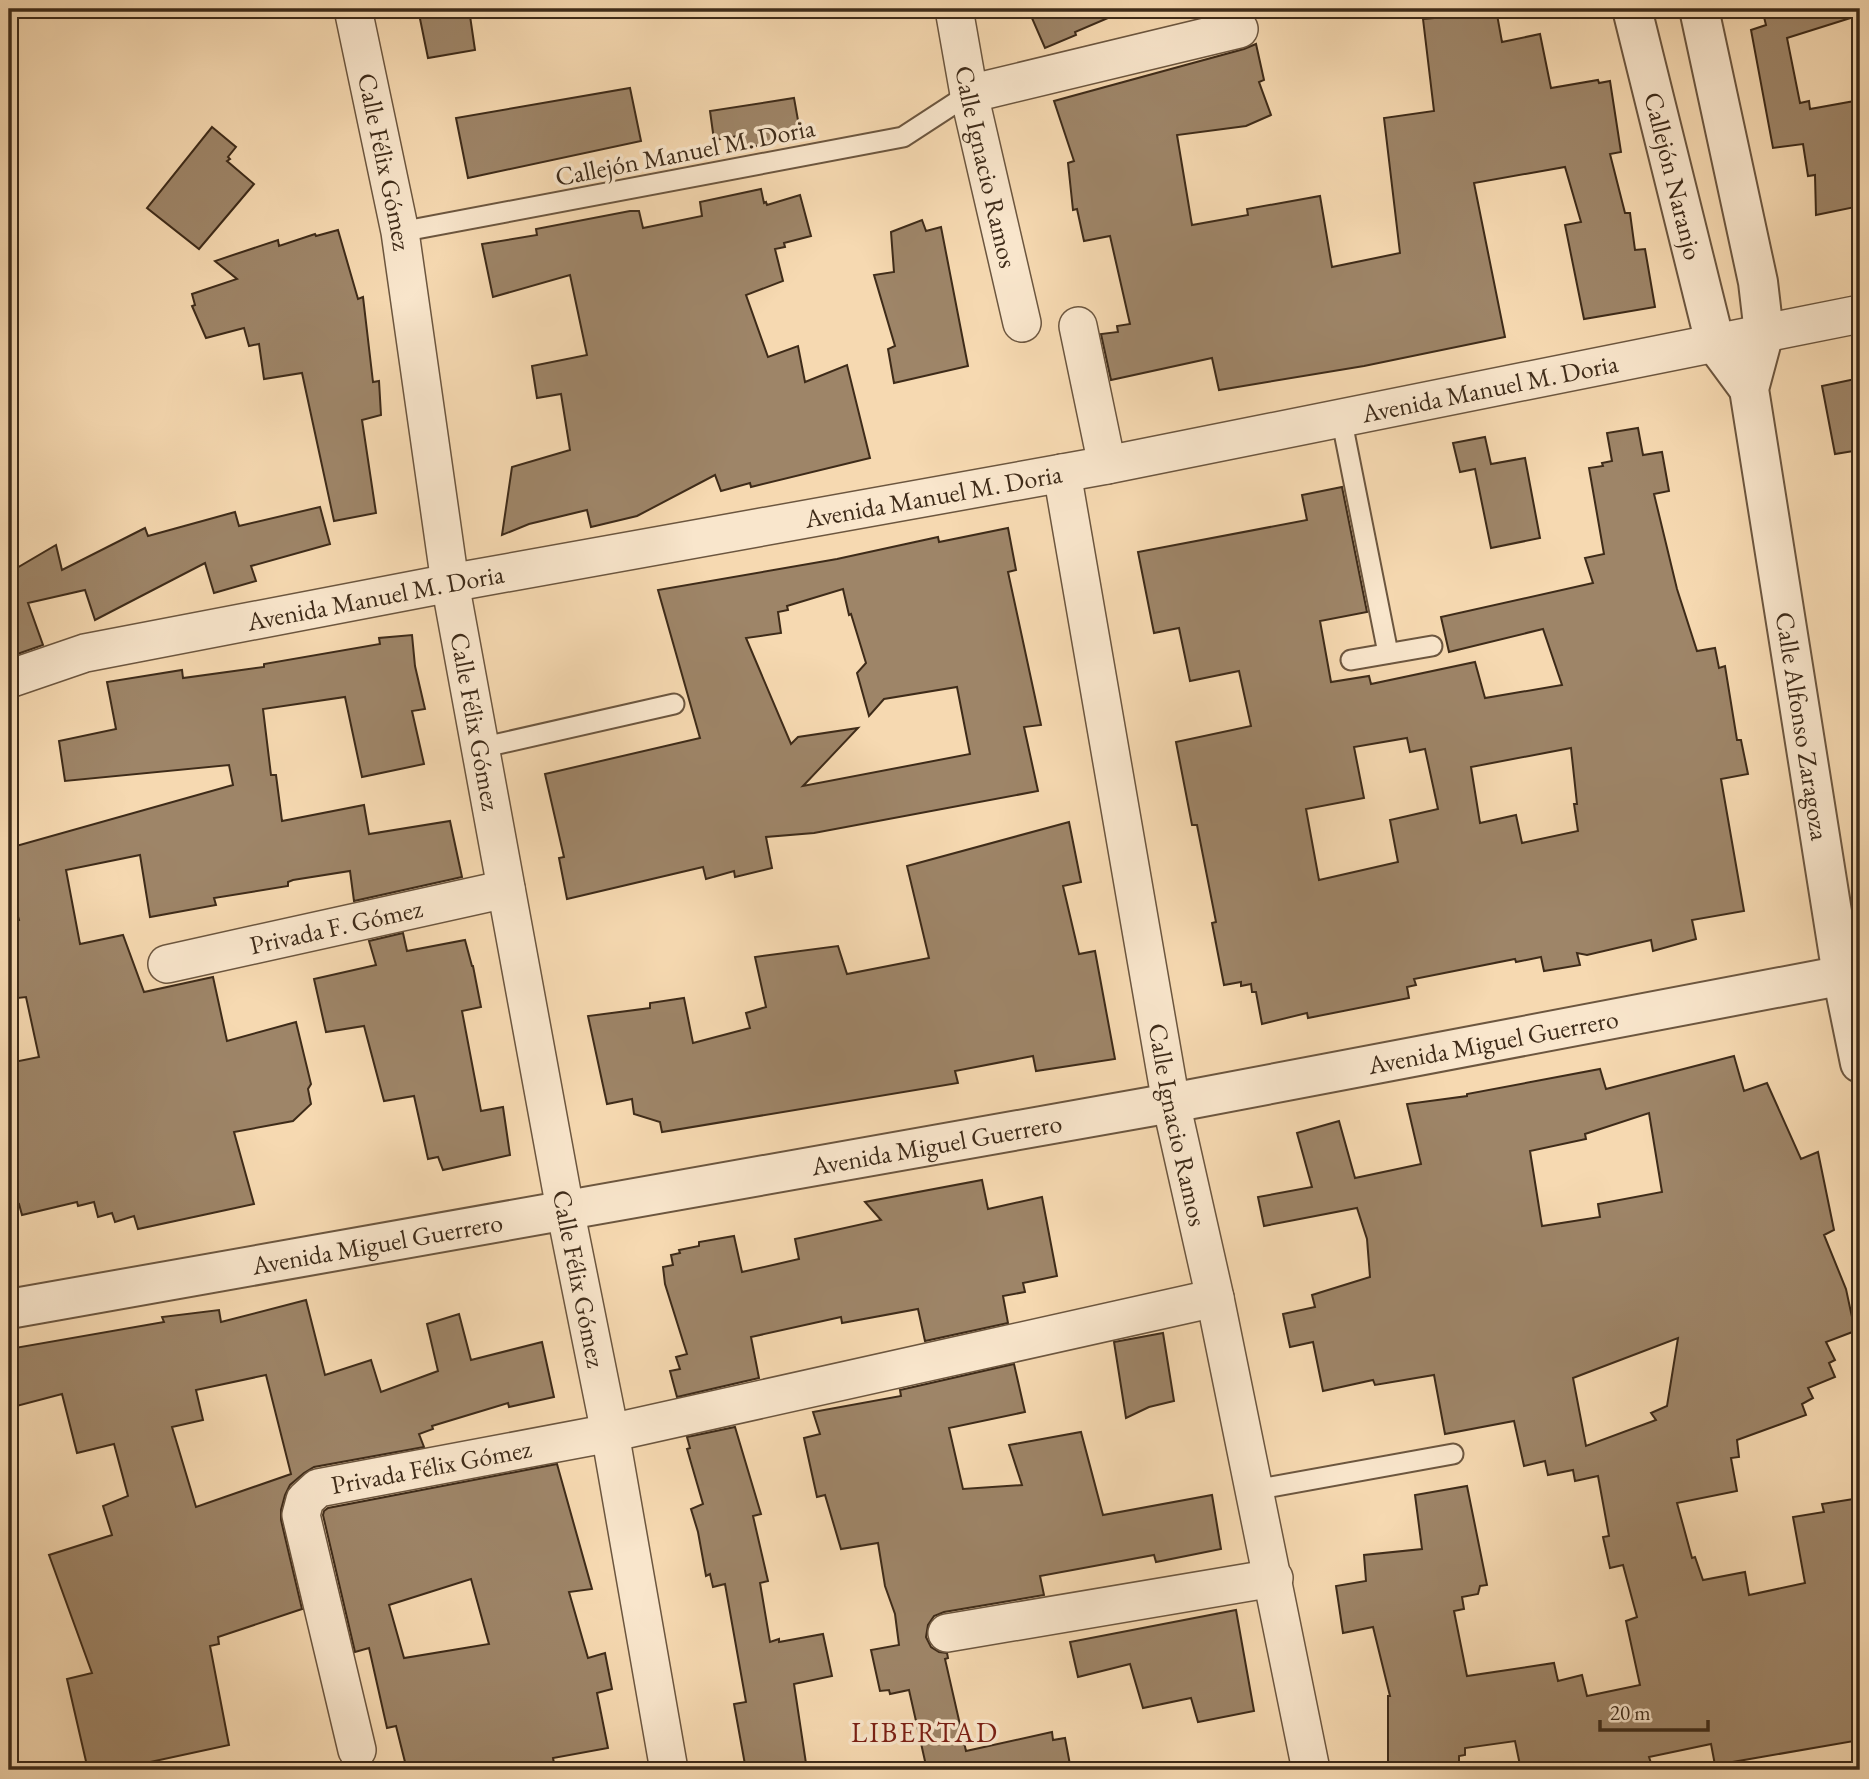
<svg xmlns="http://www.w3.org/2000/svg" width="1869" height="1779" viewBox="0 0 1869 1779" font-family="'EB Garamond',serif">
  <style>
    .building { fill: #9e8568; stroke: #3e2b19; stroke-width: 2; fill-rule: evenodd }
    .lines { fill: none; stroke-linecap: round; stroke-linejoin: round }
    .service-casing { stroke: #6c563f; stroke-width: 23 }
    .minor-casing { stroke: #6c563f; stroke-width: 40 }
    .tertiary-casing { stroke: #6c563f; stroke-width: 42 }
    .service { stroke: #f9e6cc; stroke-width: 19 }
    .minor { stroke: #f9e6cc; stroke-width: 37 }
    .tertiary { stroke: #f9e6cc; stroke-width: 38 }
    .labels { text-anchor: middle; stroke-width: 7; stroke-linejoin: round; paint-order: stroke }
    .street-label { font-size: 26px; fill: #3e2b19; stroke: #f9e6cc }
    .neighbourhood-label { font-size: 28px; letter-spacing: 2px; fill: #7a1f14; stroke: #f9e6cc }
  </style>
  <rect width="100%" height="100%" fill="#f6d9b1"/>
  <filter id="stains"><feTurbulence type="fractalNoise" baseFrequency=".00286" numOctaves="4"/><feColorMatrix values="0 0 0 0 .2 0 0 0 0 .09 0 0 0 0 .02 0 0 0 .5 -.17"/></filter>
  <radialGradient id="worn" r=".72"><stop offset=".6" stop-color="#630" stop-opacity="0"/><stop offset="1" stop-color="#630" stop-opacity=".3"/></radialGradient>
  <g class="building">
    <path d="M418,9H469L475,50L428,58Z"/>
    <path d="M1028,9H1129L1075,32L1076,35L1045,48Z"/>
    <path d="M1466,9H1496L1502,42L1540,34L1551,88L1598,80L1599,83L1610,81L1621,152L1610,154L1625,213H1630L1635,250L1645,249L1655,307L1584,319L1565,225L1581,222L1565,167L1474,183L1505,337L1364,366L1219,390L1212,358L1111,380L1101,334L1118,332L1117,326L1130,324L1110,236L1084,241L1077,209L1073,210L1068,163L1074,161L1054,101L1244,49L1256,44L1264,80L1259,82L1271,115L1246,126L1177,135L1192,225L1248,215L1247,209L1320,196L1332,267L1400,253L1384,118L1434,111L1423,19L1467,15Z"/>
    <path d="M1762,9H1859L1860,15L1787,38L1800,103L1809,101L1810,109L1860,100V206L1816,215L1815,175L1808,176L1803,144L1773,148L1751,30L1766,25Z"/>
    <path d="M630,88L641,141L468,178L456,118Z"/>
    <path d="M794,98L801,137L746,148L744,135L714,140L710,111Z"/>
    <path d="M212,127L236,147L228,157L230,159L227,161L254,184L199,249L147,208Z"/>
    <path d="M761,189L764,203L766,202L767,205L800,195L811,236L784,243L785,247L775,249L783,281L746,295L768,357L798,346L805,382L847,365L870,458L751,487L750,483L721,491L715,475L637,516L591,527L587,510L529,524L502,535L512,467L570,450L561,394L537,398L532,366L587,355L570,275L493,297L482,244L537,235L536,229L630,211H639L643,228L702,216L700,202Z"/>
    <path d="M922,220L926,231L941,227L968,366L894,383L888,349L895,346L874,275L894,272L891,232Z"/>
    <path d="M338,230L358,299L363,297L373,382L379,381L381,415L362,420L376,513L334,521L302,373L264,379L259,344L249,346L244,328L206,338L192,306L195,305L192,294L237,279L215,261L278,240L279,246L315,234L316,236Z"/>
    <path d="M1860,378V450L1835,454L1822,386Z"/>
    <path d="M1638,428L1643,455L1662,452L1669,491L1654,494L1677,589L1697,651L1715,648L1719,668L1725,666L1737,740H1741L1748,774L1721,779L1744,911L1692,920L1696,939L1653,951L1651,940L1587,955L1577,953L1580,965L1544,971L1541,957L1516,962L1515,959L1414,979L1416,985L1407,987L1409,998L1308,1018L1307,1013L1262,1024L1256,992H1252L1251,984L1241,986V982L1224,985L1212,923L1216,922L1197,825H1192L1176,742L1251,726L1239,671L1190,681L1179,628L1154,633L1138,552L1307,520L1302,495L1342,487L1367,612L1320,621L1331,682L1369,676L1371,684L1475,662L1485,698L1562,685L1543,629L1449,652L1441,617L1593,583L1585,558L1604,554L1589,468L1603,466L1602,463L1612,461L1607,433ZM1407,738L1410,752L1425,749L1438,809L1390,820L1398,862L1319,880L1306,809L1364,798L1354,747ZM1571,748L1577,804H1574L1578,831L1522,843L1516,815L1480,823L1471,767Z"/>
    <path d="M1485,437L1491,464L1525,458L1540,538L1491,548L1475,469L1460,472L1453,443Z"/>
    <path d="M320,507L330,544L251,566L256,581L214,593L205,563L95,620L85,590L28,603L43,645L9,657V561L12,560L15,569L56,545L62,570L145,528L148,536L235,512L239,526Z"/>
    <path d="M1008,528L1016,570L1008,572L1041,725L1024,727L1038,791L814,833L766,837L772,868L735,877L734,871L706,879L703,867L567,899L559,858L564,857L545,774L700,738L658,590L837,559L938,537L939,542ZM843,589L849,615L851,614L866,663L857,673L869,716L884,699L957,687L970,754L803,786L858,728L798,737L791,744L746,638L781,633L778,612L788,610L787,606Z"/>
    <path d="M412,635L415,666L425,709L412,711L424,764L362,777L345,697L263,709L271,775H276L282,821L364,805L369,834L450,821L462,877L354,901L350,871L293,880L288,882V886L214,898L216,905L150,917L140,855L66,870L80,944L123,935L144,992L213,977L227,1041L296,1022L311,1084L308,1089L311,1104L293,1121L234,1132L254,1204L138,1229L134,1216L115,1222L112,1213L98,1217L94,1202L78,1206L77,1202L22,1215L19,1204L9,1207V1063L39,1057L26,997L9,999V923L19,920L9,885V848L233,785L229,765L65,781L59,741L116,729L107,682L182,670L183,678L264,667V664L380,644L379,638Z"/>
    <path d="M1069,822L1081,882L1063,886L1079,954L1095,951L1115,1059L1036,1071L1033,1056L955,1071L958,1083L662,1132L660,1122L634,1114L632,1099L607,1104L588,1016L650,1008V1003L684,998L693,1043L750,1028L746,1013L766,1007L755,957L838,946L847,974L929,958L907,866Z"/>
    <path d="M403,933L407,951L465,940L472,966H473L481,1007L462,1011L481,1111L503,1107L510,1155L443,1170L438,1157L428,1159L414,1096L384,1101L364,1026L326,1032L314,979L376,965L369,941Z"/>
    <path d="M1734,1056L1744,1091L1767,1083L1801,1159L1818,1152L1834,1230L1824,1235L1846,1289L1855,1331L1826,1342L1835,1360L1829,1363L1835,1377L1808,1388L1813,1398L1802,1404L1806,1415L1737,1440L1739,1457L1731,1458L1737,1491L1677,1503L1692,1558L1695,1557L1703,1580L1745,1572L1749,1595L1805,1583L1793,1517L1824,1512L1822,1504L1860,1498V1740L1715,1765L1711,1744L1649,1757L1651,1763L1611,1770H1521L1515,1741L1465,1748V1755L1459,1756V1770H1388V1696H1390L1373,1627L1343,1633L1336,1586L1366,1581L1364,1555L1422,1549L1415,1495L1467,1486L1487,1585L1480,1586L1478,1594L1462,1597L1464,1609L1454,1611L1467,1676L1554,1663L1558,1681L1582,1675L1587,1696L1640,1685L1626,1621L1637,1617L1623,1565L1610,1568L1603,1537L1609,1536L1598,1476L1575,1481L1573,1470L1548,1475L1545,1461L1524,1466L1514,1421L1445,1434L1434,1375L1375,1385L1373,1380L1323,1391L1313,1342L1290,1347L1283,1314L1315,1307L1312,1295L1370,1277L1367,1239L1357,1208L1264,1226L1258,1197L1312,1187L1297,1133L1339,1121L1355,1178L1421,1164L1407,1104L1467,1096V1094L1600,1069L1606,1089ZM1649,1113L1662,1192L1598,1204L1600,1217L1542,1226L1530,1151L1586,1139L1585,1134ZM1678,1338L1667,1406L1651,1413L1656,1420L1586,1446L1573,1378Z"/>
    <path d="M982,1180L988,1209L1042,1197L1057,1276L1023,1283L1025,1292L1003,1296L1008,1323L925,1341L918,1309L842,1323L841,1317L751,1337L759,1378L677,1397L670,1371L680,1369L676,1357L687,1354L665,1284L663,1267L673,1265L671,1255L680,1253L679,1250L699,1246V1242L734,1236L742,1272L799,1259L795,1239L881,1220L865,1202Z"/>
    <path d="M306,1300L325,1375L371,1360L381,1392L438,1371L427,1324L459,1314L471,1360L542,1342L554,1397L509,1407L508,1403L432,1426L433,1429L419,1434L424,1447L314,1467L304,1473L290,1485L285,1495L281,1510V1520L302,1609L218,1637L219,1644L210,1646L229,1745L127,1767L128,1770H88L67,1679L92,1673L49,1555L112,1535L103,1506L128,1496L114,1444L77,1453L62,1394L9,1408V1349L164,1322L162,1317L219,1310L221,1322ZM266,1375L291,1474L196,1507L172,1427L203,1420L196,1390Z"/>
    <path d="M1163,1333L1174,1401L1149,1407L1126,1418L1114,1342Z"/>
    <path d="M1014,1364L1025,1412L949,1428L963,1489L1022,1485L1009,1445L1081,1432L1103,1515L1212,1495L1221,1549L1156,1562L1154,1555L1040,1576L1044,1595L944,1612L934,1616L928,1625L926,1637L931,1647L939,1652L947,1653L948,1658L945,1659L966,1751L1052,1732L1053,1740L1065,1738L1071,1770H927L909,1690L890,1694L889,1690L880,1691L871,1650L899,1645L895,1614L885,1586L878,1543L841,1549L825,1495L817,1497L804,1438L820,1434L813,1412L901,1396L900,1390Z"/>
    <path d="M735,1427L761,1514L753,1516L768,1581L760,1583L770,1642L779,1639V1642L823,1634L832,1676L794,1684L807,1770H746L734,1704L746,1702L725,1584L713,1587L710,1574L706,1576L698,1532L691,1509L703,1504L687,1449L690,1448L687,1437Z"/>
    <path d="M557,1464L592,1589L569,1592L588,1658L605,1653L612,1689L597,1693L608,1748L553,1758L554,1763L519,1770H407L396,1726L387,1728L369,1648L355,1652L323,1515L324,1511L328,1508ZM471,1579L489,1644L404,1658L389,1605Z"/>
    <path d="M1236,1610L1254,1711L1198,1722L1191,1698L1143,1708L1130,1664L1078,1677L1070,1642Z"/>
  </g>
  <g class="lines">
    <defs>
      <g id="service">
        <path d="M400,232L903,137L969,94"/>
        <path d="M1341,417L1388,653"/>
        <path d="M1351,660L1432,646"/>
        <path d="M480,748L674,704"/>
        <path d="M1254,1490L1453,1454"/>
      </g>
      <g id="minor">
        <path id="s1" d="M353,9L400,232L450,583L565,1209L610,1433L669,1770"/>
        <path id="s2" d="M954,9L969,94L1022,323"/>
        <path d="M969,94L1239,29"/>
        <path d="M1078,326L1107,465"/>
        <path id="s3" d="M1062,473L1171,1103L1215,1298L1311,1770"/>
        <path id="s4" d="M9,679L85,653L450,583L1107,465L1860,314"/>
        <path id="s5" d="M167,964L506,889"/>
        <path d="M947,1633L1274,1578"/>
        <path id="s6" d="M357,1750L301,1515L305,1500L318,1488L610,1433L1215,1298"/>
      </g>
      <g id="tertiary">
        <path id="s7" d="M1632,9L1715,343L1749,389"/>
        <path id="s8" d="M1699,9L1758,282L1764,333L1749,389L1842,975L1860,1063"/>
        <path id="s9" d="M9,1309L1171,1103L1860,972"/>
      </g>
    </defs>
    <use href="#service" class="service-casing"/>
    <use href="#minor" class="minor-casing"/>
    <use href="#tertiary" class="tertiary-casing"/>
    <use href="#service" class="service"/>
    <use href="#minor" class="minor"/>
    <use href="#tertiary" class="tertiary"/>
  </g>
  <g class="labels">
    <g class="street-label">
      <text transform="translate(685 152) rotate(-11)" y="9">Callejón Manuel M. Doria</text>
      <text dy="9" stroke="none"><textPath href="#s1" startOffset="156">Calle Félix Gómez</textPath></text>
      <text dy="9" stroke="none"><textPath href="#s2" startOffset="161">Calle Ignacio Ramos</textPath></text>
      <text dy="9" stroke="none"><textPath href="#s7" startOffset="172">Callejón Naranjo</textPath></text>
      <text dy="9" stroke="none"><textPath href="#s4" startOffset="1510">Avenida Manuel M. Doria</textPath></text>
      <text dy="9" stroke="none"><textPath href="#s4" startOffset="943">Avenida Manuel M. Doria</textPath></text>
      <text dy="9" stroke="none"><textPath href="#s4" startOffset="376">Avenida Manuel M. Doria</textPath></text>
      <text dy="9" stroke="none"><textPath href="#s1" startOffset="723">Calle Félix Gómez</textPath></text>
      <text dy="9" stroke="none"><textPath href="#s8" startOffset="730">Calle Alfonso Zaragoza</textPath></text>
      <text dy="9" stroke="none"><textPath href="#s5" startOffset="173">Privada F. Gómez</textPath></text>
      <text dy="9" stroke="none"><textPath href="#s9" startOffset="1508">Avenida Miguel Guerrero</textPath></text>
      <text dy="9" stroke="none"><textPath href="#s3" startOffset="662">Calle Ignacio Ramos</textPath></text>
      <text dy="9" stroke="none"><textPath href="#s9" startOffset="942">Avenida Miguel Guerrero</textPath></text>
      <text dy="9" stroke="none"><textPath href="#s9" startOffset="374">Avenida Miguel Guerrero</textPath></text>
      <text dy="9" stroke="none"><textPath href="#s1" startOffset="1290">Calle Félix Gómez</textPath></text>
      <text dy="9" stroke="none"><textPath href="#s6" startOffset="390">Privada Félix Gómez</textPath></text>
    </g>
    <g class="neighbourhood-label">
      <text x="925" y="1742">LIBERTAD</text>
    </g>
  </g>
  <rect width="1869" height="1779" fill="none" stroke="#f6d9b1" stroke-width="35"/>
  <rect x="10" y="10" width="1848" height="1758" fill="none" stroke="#3e2b19" stroke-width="3.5"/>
  <rect x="18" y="18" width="1834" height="1744" fill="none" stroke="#3e2b19" stroke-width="2"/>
  <path d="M1600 1720v10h108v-10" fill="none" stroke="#3e2b19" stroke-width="3.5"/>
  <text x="1610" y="1720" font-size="21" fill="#3e2b19" stroke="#f9e6cc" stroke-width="5" paint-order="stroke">20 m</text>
  <rect width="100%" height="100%" filter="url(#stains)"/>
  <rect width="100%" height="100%" fill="url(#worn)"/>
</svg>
